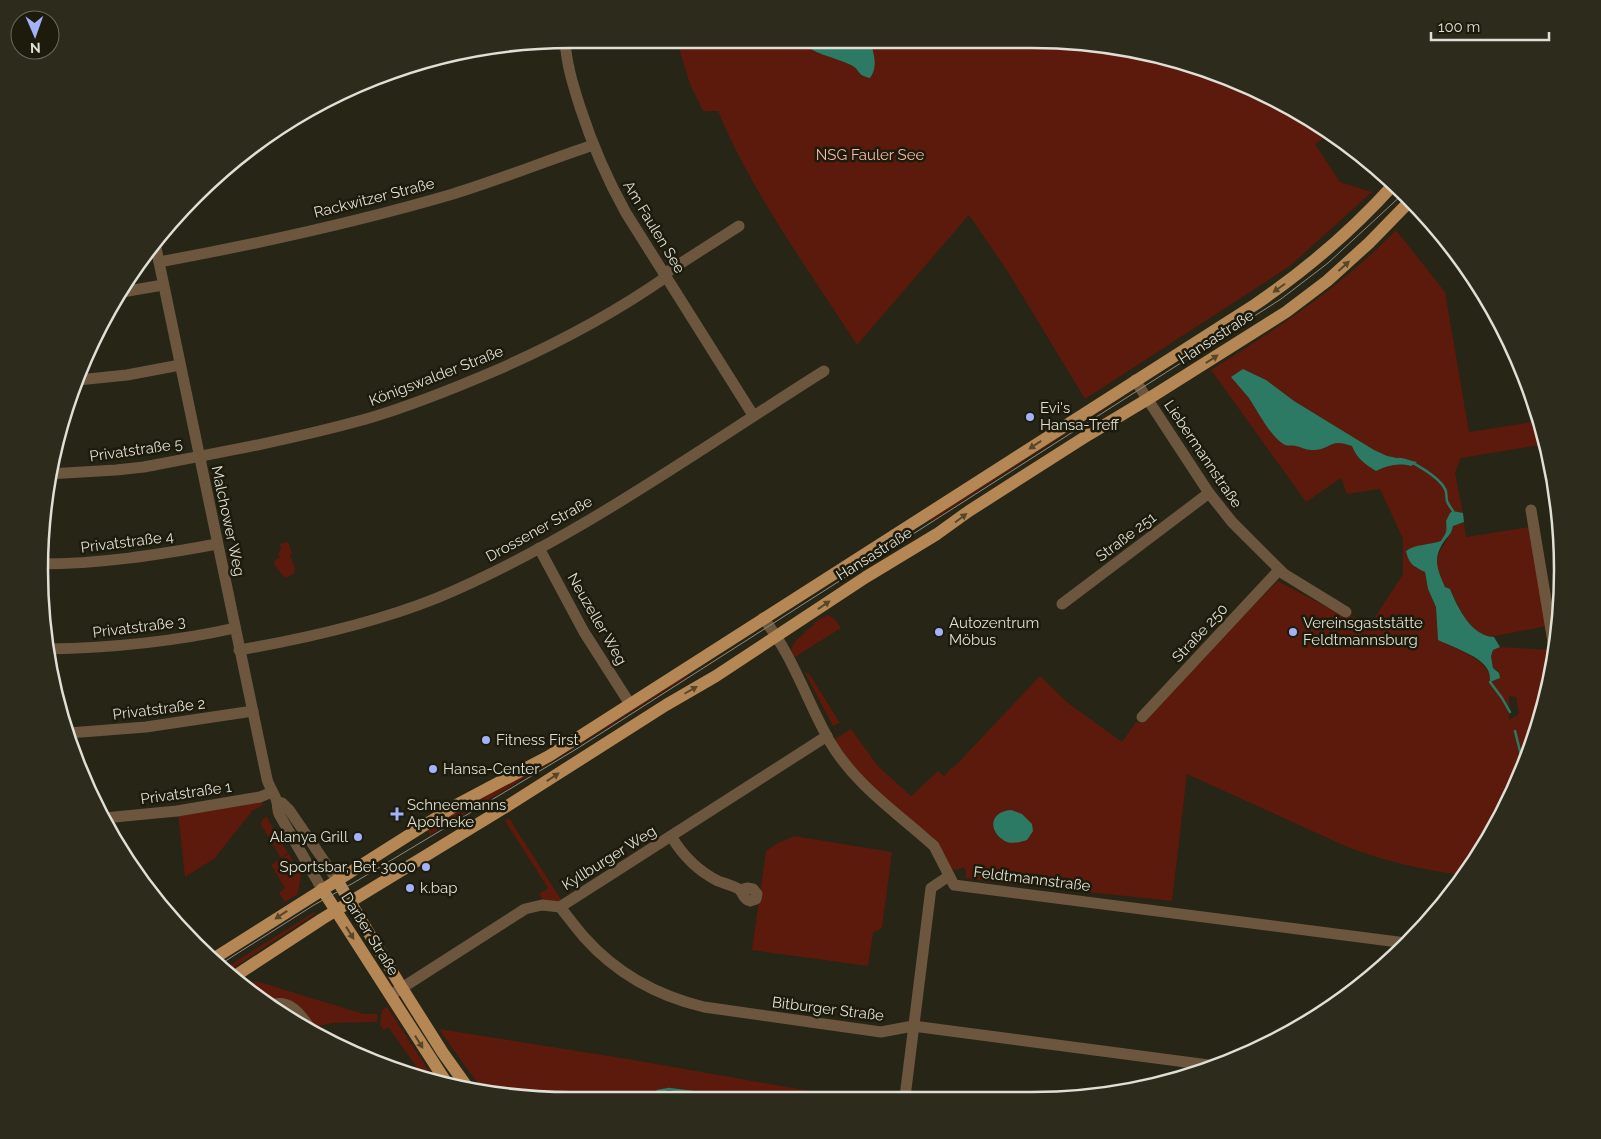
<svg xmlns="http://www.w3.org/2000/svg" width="1601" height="1139" viewBox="0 0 1601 1139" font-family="Raleway,sans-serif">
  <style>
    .green { fill: #5b1a0b; fill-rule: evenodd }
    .water { fill: #2c7964 }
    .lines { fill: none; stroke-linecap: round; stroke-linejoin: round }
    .stream { stroke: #2c7964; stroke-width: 2.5 }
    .minor { stroke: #6c563e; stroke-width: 11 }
    .major { stroke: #b48754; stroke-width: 12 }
    .tram { stroke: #8d8c80; stroke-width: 1 }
    .oneway { fill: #594629 }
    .poi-dot { fill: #a4b2fc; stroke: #1d1b0c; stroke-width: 2 }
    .labels { text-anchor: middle; stroke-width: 5; stroke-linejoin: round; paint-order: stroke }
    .park-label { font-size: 15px; fill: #f9b7a8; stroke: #1d1b0c }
    .street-label { font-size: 15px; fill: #dfdfd5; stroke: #1d1b0c }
    .poi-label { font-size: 15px; fill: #dfdfd5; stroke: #1d1b0c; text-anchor: start }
    .rim { fill: none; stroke: #dfdfd5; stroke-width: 2.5 }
  </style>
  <rect width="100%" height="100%" fill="#262516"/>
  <g class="green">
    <path d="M676,39H1032L1135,49L1234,79L1297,110L1330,134L1315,144L1340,182L1372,192L1290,266L1085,399L1008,272L969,215L857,345C808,269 753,195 718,111H703L690,84Z"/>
    <path d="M1396,230L1445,292L1469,432L1539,421L1545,444L1461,458L1455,473L1463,513L1453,511L1446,532L1441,542L1430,545L1415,567L1425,572L1428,589L1436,607L1438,640C1456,649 1480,656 1490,674L1499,672L1493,668L1491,656L1493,650L1500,647L1551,650L1552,658L1544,707L1507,804L1463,875C1420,870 1385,861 1345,846L1187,774L1172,901L993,882L965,878L966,872L964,867L956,870L951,869L864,780L832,741L851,729L878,766L911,796L938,771L944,776L952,767L953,768L1040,676L1068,703L1122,742L1136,722L1144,723V722L1215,644L1278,581L1336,612L1372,622L1403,574V539L1380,489L1347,494L1341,478L1306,502L1211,370C1279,327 1340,288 1396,230ZM1509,696L1516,697L1519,714L1509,720Z"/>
    <path d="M1120,395L1122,397L931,521L929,518Z"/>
    <path d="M1464,522L1466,537L1529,527L1547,626L1490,637C1469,633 1458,606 1450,589C1444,587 1443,583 1440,578C1428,555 1449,544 1453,526Z"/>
    <path d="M288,542L292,554L290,555L295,568L294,574L285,578L275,566L274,561L280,557L278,554L281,548L280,544Z"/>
    <path d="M827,615L834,618L841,628L795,657L791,650L795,641L805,633L804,632L814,625L813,623Z"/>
    <path d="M804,671L810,675L840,723L833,726Z"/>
    <path d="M686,673L688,676L572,749L430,835L428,831L456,811Z"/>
    <path d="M262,800L263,805L253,810L214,859L185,877L178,813Z"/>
    <path d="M266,816L288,853L281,858L260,823Z"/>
    <path d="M509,818L562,901L559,902H545L539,894L548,888L505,821Z"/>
    <path d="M794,836L892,852L882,928L873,933L868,966L752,950L766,851L776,844Z"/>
    <path d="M289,854L301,875L298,894L285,902L279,893L285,888L271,865Z"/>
    <path d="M314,912L315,914L227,972L224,969Z"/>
    <path d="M256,981L364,1014H377V1022L332,1023L316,1027L303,1010L267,1004L264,1001L267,999L262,992L255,996L253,994L251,989V983Z"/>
    <path d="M387,1007L436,1082L435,1083L426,1080L388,1027L384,1030L380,1025L382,1010Z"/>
    <path d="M439,1029L634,1060L844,1097L703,1098L676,1094L674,1098L535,1099L484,1091L465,1066Z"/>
  </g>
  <g class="water">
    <path d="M799,39H870C873,52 879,66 870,78C856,75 861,70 851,65C833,56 812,55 799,39Z"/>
    <path d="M1243,369L1266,380L1294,401L1374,450L1387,456L1417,462L1411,466C1398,463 1388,465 1376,471C1365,464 1357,459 1352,446C1329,437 1331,451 1311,450C1306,450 1301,447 1296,446C1293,445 1288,446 1285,445C1271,438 1257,410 1249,398C1243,391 1237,384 1231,377Z"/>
    <path d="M1453,511L1463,513L1464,522L1453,526C1451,534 1450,534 1445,540C1432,558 1437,568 1445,587L1450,589C1458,608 1471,636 1494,637L1500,647L1493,650L1491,656L1493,668L1499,673L1500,678L1490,682C1490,677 1490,672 1486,667C1479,656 1451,646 1438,640L1436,607L1428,589L1425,572C1413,566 1409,564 1406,551C1415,544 1430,545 1441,541C1447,531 1447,532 1446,521L1450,513Z"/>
    <path d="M1011,810L1022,814L1032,824L1033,831L1027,840C1021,842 1013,844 1007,842C989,834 987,812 1011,810Z"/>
  </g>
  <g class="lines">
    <g class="stream">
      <path d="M1399,459C1411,459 1440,478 1445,489C1447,492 1446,497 1447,501C1448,504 1451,508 1453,511"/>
      <path d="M1490,682L1502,698L1510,712"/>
      <path d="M1515,731L1523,763"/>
      <path d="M646,1098L658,1091L669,1089L739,1098"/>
    </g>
    <g class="minor">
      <path d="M565,39C566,63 573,85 580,107C592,144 607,179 626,213L753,415"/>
      <path d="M155,243L267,779C269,787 275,794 277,802C278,806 277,810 279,814L322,889"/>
      <path d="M159,262C257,244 357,222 453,194C501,179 546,161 593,145"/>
      <path d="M664,274L739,226"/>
      <path d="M122,292L163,285"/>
      <path d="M78,380L127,375L180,365"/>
      <path d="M1135,380L1209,493L1232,522L1284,574L1346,612"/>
      <path d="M48,474L116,470L144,467C218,453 294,439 366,419C411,406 455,388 497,370C556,344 613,314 666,277"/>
      <path d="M1531,510L1554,648"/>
      <path d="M539,548L584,632L630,704"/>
      <path d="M39,564C100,564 158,555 217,544"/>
      <path d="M1062,604L1209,493"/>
      <path d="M763,618C793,655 807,702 830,742C854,783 893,810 927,840L934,846L954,885L1406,943"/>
      <path d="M46,649C109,648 173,642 235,628"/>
      <path d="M239,650C303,639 377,622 437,598C575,540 698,450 824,371"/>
      <path d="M1142,717L1279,570"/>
      <path d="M69,733L146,727L253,711"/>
      <path d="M277,802L282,803L290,811L337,880"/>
      <path d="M104,818L177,811L260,797L272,792"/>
      <path d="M671,836C683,856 698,871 718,881C723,883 737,887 740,890C744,895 743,899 750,901L756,899L757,894L753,889L747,888L740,890"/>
      <path d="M560,907C568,917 576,928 584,937C616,973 658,996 704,1007L881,1032L913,1026L1216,1066"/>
      <path d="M394,993L525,909L542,905L560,907L827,736"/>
      <path d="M270,1005C292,998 302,1017 313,1032"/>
      <path d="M905,1097L931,888L949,876"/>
    </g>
    <g class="major">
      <path d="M337,880L402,988L443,1053L468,1088"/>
      <path d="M322,889L448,1085"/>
      <path d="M213,959L458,804L549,756L1256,304C1307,269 1353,230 1394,184"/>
      <path d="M232,978L322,919L512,803L666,705L716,676L866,577L937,534L969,511L1088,435L1148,399L1286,312L1327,281L1369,243L1411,200"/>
    </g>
    <path class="tram" d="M219,965L314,905L355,882L578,748L1281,299L1328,263L1404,193"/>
  </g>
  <defs><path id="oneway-solid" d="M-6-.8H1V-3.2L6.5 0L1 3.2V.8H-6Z" transform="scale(1.25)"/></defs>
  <g class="oneway">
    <use href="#oneway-solid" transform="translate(1344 266) rotate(-42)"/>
    <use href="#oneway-solid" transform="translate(1279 288) rotate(145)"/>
    <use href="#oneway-solid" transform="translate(1212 359) rotate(-33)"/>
    <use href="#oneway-solid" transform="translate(1035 445) rotate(147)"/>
    <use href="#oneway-solid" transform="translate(961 518) rotate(-37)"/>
    <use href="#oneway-solid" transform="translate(824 605) rotate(-34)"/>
    <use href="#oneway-solid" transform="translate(691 690) rotate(-30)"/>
    <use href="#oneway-solid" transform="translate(553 777) rotate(-33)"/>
    <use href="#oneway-solid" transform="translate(281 915) rotate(147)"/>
    <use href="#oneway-solid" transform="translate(350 933) rotate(58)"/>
    <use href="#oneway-solid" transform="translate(419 1042) rotate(58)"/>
  </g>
  <g class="poi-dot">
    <circle cx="1030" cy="417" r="5"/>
    <circle cx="939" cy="632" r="5"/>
    <circle cx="1293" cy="632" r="5"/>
    <circle cx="486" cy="740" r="5"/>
    <circle cx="433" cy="769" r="5"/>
    <path d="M394.5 806.5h5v5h5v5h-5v5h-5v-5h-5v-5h5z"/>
    <circle cx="358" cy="837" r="5"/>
    <circle cx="426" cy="867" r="5"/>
    <circle cx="410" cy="888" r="5"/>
  </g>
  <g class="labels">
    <g class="park-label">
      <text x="870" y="160">NSG Fauler See</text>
    </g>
    <g class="street-label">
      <text transform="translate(374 198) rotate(-14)" y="5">Rackwitzer Straße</text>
      <text transform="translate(654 227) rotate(59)" y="5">Am Faulen See</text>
      <text transform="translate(1216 337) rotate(-33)" y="5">Hansastraße</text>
      <text transform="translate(436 376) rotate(-21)" y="5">Königswalder Straße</text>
      <text transform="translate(136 450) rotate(-8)" y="5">Privatstraße 5</text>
      <text transform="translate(1203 454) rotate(56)" y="5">Liebermannstraße</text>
      <text transform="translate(228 521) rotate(78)" y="5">Malchower Weg</text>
      <text transform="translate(539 529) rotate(-29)" y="5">Drossener Straße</text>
      <text transform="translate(1126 537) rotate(-37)" y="5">Straße 251</text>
      <text transform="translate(127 542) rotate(-7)" y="5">Privatstraße 4</text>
      <text transform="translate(874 554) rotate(-32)" y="5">Hansastraße</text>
      <text transform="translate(597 619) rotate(60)" y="5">Neuzeller Weg</text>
      <text transform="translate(139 627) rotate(-7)" y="5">Privatstraße 3</text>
      <text transform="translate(1200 633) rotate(-47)" y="5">Straße 250</text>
      <text transform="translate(159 709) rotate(-7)" y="5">Privatstraße 2</text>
      <text transform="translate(186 793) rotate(-8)" y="5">Privatstraße 1</text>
      <text transform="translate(609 858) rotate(-32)" y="5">Kyllburger Weg</text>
      <text transform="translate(1032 879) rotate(7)" y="5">Feldtmannstraße</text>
      <text transform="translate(370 934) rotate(58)" y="5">Darßer Straße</text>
      <text transform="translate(828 1009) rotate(7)" y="5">Bitburger Straße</text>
    </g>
    <g class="poi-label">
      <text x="1040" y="413">Evi's<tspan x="1040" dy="17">Hansa-Treff</tspan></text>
      <text x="949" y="628">Autozentrum<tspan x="949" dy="17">Möbus</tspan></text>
      <text x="1303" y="628">Vereinsgaststätte<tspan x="1303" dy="17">Feldtmannsburg</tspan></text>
      <text x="496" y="745">Fitness First</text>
      <text x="443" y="774">Hansa-Center</text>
      <text x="407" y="810">Schneemanns<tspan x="407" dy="17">Apotheke</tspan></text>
      <text x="348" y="842" text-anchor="end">Alanya Grill</text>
      <text x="416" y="872" text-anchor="end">Sportsbar, Bet 3000</text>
      <text x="420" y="893">k.bap</text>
    </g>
  </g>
  <path d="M0 0H1601V1139H0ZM570 48H1032A522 522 0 0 1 1554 570V570A522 522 0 0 1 1032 1092H570A522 522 0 0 1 48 570V570A522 522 0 0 1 570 48Z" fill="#2d2b1c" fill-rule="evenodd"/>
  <path class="rim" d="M570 48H1032A522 522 0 0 1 1554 570V570A522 522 0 0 1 1032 1092H570A522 522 0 0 1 48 570V570A522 522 0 0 1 570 48Z"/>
  <g transform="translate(35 35) rotate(178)"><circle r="24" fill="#1d1b0c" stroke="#6b695c"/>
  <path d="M0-4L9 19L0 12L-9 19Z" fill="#a4b2fc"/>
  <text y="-8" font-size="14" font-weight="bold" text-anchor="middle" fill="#dfdfd5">N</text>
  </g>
  <path d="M1431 32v8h118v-8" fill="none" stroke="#dfdfd5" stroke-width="2.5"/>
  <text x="1438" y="32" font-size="15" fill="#dfdfd5" stroke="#1d1b0c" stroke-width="4" paint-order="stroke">100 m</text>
</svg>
